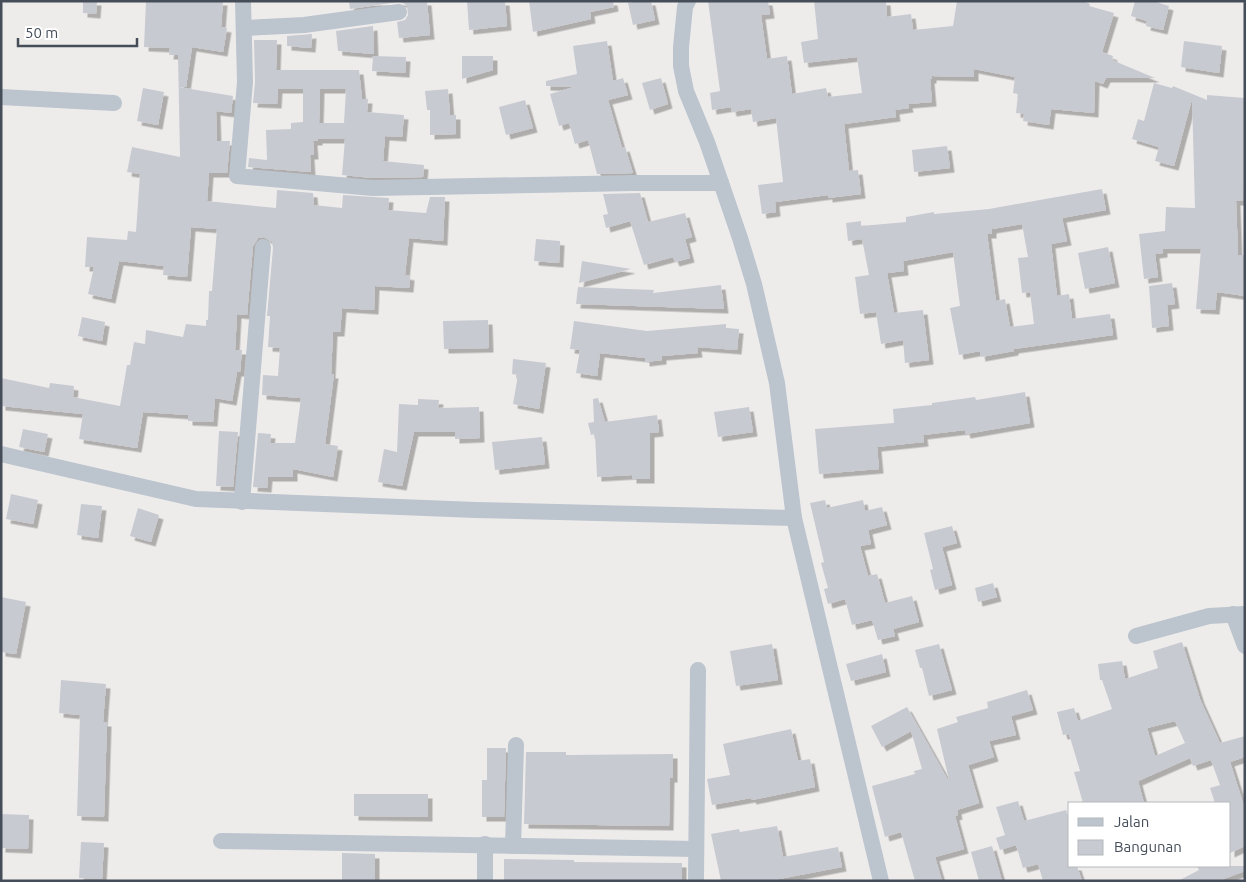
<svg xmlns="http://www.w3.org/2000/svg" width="1246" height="882" viewBox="0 0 1246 882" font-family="Ubuntu,sans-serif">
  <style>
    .building { fill: #c8cad1; fill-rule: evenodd; filter: url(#shadow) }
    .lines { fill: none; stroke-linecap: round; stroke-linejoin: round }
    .street { stroke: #bcc4ce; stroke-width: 16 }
  </style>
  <defs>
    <filter id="shadow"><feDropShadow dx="4.5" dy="4.5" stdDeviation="0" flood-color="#0004"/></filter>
  </defs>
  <rect width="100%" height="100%" fill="#eeeceb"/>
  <g class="building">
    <path d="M83,1H97L96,14L83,13Z"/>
    <path d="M146,1H223L221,27L227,28L223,52L192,47L186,87H179L233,96L231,113L216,111L217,141H230L227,173H209L207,201L276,208L277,190L313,193L314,205L342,208L343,195L389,198L388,210L426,213L430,197H445L443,241L409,238L405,275L410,276L409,288L375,286L374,310L342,308L340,332H333L331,374H334L325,444L338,446L333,477L293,469V477H268L267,488L253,487L258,433L271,434L270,443H295L301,398L262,395L263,375L278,376L280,348L268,347L270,316H267L273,248L272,242L264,237L258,238L253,246L247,315L237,314L235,350H242L240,372H237L232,401L215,398L213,422L188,421V415L143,412L137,448L79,439L83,414L1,406V378L49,388L50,383L74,386L73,397L120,406L127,365H130L134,342L145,344L146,330L183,337L186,324L206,326V320H208L209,291H212L217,229L191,227L187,277L163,275L164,266L119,261L111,299L88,294L94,267H85L87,237L127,240L128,231L136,232L140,174L127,172L132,147L180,157L178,55H169L170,48L144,47Z"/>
    <path d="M349,1H427L430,35L399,38L397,22L405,20L408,15L407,6L403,3L398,2L350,9Z"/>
    <path d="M467,1H505L507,26L469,30Z"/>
    <path d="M529,1H613L614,7L590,12L591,19L533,32Z"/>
    <path d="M638,1H651L655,20L633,25L628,3Z"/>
    <path d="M708,1H768L770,14L761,15L767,59L787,56L792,94L826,88L828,97L862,93L857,57L804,63L801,42L818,39L814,1H886L887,17L911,14L913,30L953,26L957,1H1083L1090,4L1089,6L1114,13L1102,52L1113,56L1112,60L1155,78H1106L1103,84L1095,81L1094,113L1051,109L1049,125L1023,121L1024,114L1016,113L1018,94L1013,93L1015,77L974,69V77L932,76V79H930L932,102L908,104L909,108L895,110L896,117L844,124L849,171L858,170L861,194L828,198V195L775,202L776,212L762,214L758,185L783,182L776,118L753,122L751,109L732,112L731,107L712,110L710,93L720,91Z"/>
    <path d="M1135,1H1153L1169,6L1163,30L1146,26L1147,21L1131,16Z"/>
    <path d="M373,26L374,54L338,51L336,31Z"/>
    <path d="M312,34L311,48L287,46V36Z"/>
    <path d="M254,40H277L276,70H359L362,99H368L367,112L404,115L402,137L385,136L383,161L424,165L423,177L373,178L342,175L345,139H318V141H313L314,155H310L311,172L248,167L249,158L267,160L266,130L291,129V123L303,122V89H278L277,104L253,103L255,82ZM320,89H346L344,123H319Z"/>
    <path d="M607,41L613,81L623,78L628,95L608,100L622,148L625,147L633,173L597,174L588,140L575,144L569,123L559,126L550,94L574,87L546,86V81L577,74L573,46Z"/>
    <path d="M1184,41L1222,46L1219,73L1181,67Z"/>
    <path d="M373,56L406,57L405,73L372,71Z"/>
    <path d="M462,56H493V70L462,79Z"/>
    <path d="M661,78L668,104L650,110L642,83Z"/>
    <path d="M1154,83L1172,88L1173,86L1207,100V95L1245,98L1243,201H1236L1238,255H1245V296L1217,292L1215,310L1196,309L1201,249H1163V253L1155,254L1158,277L1144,279L1139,234L1165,231L1166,207L1195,208L1192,99L1174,166L1155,161L1159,147L1132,139L1138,119L1144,121Z"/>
    <path d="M143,88L164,92L158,125L137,121Z"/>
    <path d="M448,89L450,115H456V134L430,135V110H427L425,91Z"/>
    <path d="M525,100L533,128L506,135L499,107Z"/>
    <path d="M947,146L950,168L914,172L912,150Z"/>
    <path d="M1102,189L1106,210L1062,218L1067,241L1051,244L1057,296L1069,294L1072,319L1110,314L1113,335L1014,349V351L981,357L980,351L959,355L950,308L960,306L953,252L903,261L904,271L887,273L894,313L923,310L929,360L905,363L903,340L881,344L876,312L860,314L855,277L869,275L862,239L848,241L846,223L861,221V226L906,222V217L934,212V214L989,209ZM1022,224L1028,257L1018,258L1022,293L1030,292L1034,324L1010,327L1005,299L996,301L987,234H992V229Z"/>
    <path d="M640,193L648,222L685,213L692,237L685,239L690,258L675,262L673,257L644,265L630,221L606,228L603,215L608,214L603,194Z"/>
    <path d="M536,239L560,241L559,263L534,261Z"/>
    <path d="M1108,247L1115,283L1085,289L1078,253Z"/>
    <path d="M582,261L631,269L579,283Z"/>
    <path d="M1172,283L1175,304L1167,305L1169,326L1152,328L1149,286Z"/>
    <path d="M721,285L724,309L576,304L578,287L654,290L653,293Z"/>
    <path d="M82,317L105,322L102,341L78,336Z"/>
    <path d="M488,320L489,348L444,349L443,321Z"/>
    <path d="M574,321L647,331L726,324V328L739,329L737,350L697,347L698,353L662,356V360L645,362V358L600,353L597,376L576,373L580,350L570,349Z"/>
    <path d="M513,359L546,363L539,409L513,404L518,375L512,374Z"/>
    <path d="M1025,392L1030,423L966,434L965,430L923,435L924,442L877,447L879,469L819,474L815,429L894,423L893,409L932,405V403L975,397L976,400Z"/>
    <path d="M598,398L605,422L657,415L659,432L650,433V479H632V475L597,477L595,434L591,435L588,423L594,422L593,399Z"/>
    <path d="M418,399L439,400L438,408L479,407L480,438L455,439V432H414L402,486L378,482L384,449L397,452L399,404L418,405Z"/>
    <path d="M749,407L753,432L718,437L714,412Z"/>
    <path d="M23,429L48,434L44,452L19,447Z"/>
    <path d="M219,431L238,432L233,487L216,486Z"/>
    <path d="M542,437L545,464L495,470L492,442Z"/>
    <path d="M11,494L38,500L33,524L6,519Z"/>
    <path d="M825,500L827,508L863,500L865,511L882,507L887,525L868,530L871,544L860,546L868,576L877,574L885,603L912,596L919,622L893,629L895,636L878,640L872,620L852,625L845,599L828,604L824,589L828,588L821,563L824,562L810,503Z"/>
    <path d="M81,504L102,506L98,538L77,535Z"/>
    <path d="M138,508L159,515L151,542L130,536Z"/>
    <path d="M952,526L957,543L942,547L952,585L935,590L930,570L933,569L924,533Z"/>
    <path d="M993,583L997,597L978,602L975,588Z"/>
    <path d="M1,597L26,602L16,654L1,652Z"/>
    <path d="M1182,642L1200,699L1220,743L1245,736V757L1230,762L1245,809V846L1230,853V803H1215L1210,788L1220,785L1211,760L1193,766L1190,758L1138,781L1144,803H1083L1074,772L1080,771L1069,734L1063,735L1057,712L1074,708L1078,721L1112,709L1102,680H1100L1098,664L1122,661L1125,679L1158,668L1153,651ZM1175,721L1185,743L1155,756L1147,728Z"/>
    <path d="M772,644L778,680L736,686L730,651Z"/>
    <path d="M939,644L952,690L929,696L922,668H920L915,650Z"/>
    <path d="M882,654L886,672L851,681L846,664Z"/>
    <path d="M61,680L106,684L103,722H107L104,817L77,816L80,715L59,713Z"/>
    <path d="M1027,690L1033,710L1011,716L1016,735L989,741L994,757L968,765L979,803L957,810L958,815L955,816L964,849L935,857L942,881H915L901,832L885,837L872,786L915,774L914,771L922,769L911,731L882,747L871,726L907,707L948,780H949L937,729L958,722L956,717L988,708L987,702Z"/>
    <path d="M791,729L798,761L810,759L815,787L752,800L751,798L712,805L707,779L730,775L723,744Z"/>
    <path d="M487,748H506L504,817H482V780H487Z"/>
    <path d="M526,752H566V755L673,754V778H670L669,826L524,824Z"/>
    <path d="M354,794H428V817L354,816Z"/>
    <path d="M1018,801L1024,821L1066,810L1070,823V866H1077L1082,881H1043L1038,864L1023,868L1016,845L1000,850L996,838L1005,835L996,807Z"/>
    <path d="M1,814L29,815L28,849L1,848Z"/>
    <path d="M777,826L783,857L838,847L842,867L779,879V881H721L711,834L739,829L740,832Z"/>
    <path d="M81,842L104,843L102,879L79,878Z"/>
    <path d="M992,846L1002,881H979L971,852Z"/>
    <path d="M342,853L375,854V881H342Z"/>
    <path d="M504,859L574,860V862L682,863V881H504Z"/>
    <path d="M1197,866H1245V871L1218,881H1178L1199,870Z"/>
  </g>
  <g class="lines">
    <g class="street">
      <path d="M243,1L245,82L237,176L373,188L634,183H721"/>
      <path d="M688,1L685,7L681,47V66L686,91L707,142L740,238L754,284L777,383L794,518L881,881"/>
      <path d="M244,28L304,25L399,12"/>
      <path d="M1,97L114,103"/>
      <path d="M1,454L196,499L476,510L794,518"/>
      <path d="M242,502L263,247"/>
      <path d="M1233,614L1245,646"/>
      <path d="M1136,636L1209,616L1245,614"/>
      <path d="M221,841L696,849"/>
      <path d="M513,846L516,745"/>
      <path d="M485,881V844"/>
      <path d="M696,881L698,670"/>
    </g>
  </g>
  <rect width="1246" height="882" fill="none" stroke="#444d58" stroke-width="5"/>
  <rect x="1068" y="802" width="162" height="65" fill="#ffffff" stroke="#b4b8bc"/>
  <rect x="1078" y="818" width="25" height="8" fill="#bcc4ce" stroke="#b4b8bc"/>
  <text x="1114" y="827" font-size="15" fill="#444d58">Jalan</text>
  <rect x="1078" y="840" width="25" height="15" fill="#c8cad1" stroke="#b4b8bc"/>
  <text x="1114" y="852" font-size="15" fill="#444d58">Bangunan</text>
  <path d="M18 38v8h119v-8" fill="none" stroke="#444d58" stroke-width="2.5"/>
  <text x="25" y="38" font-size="15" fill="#444d58" stroke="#ffffff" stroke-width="4" paint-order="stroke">50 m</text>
</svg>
